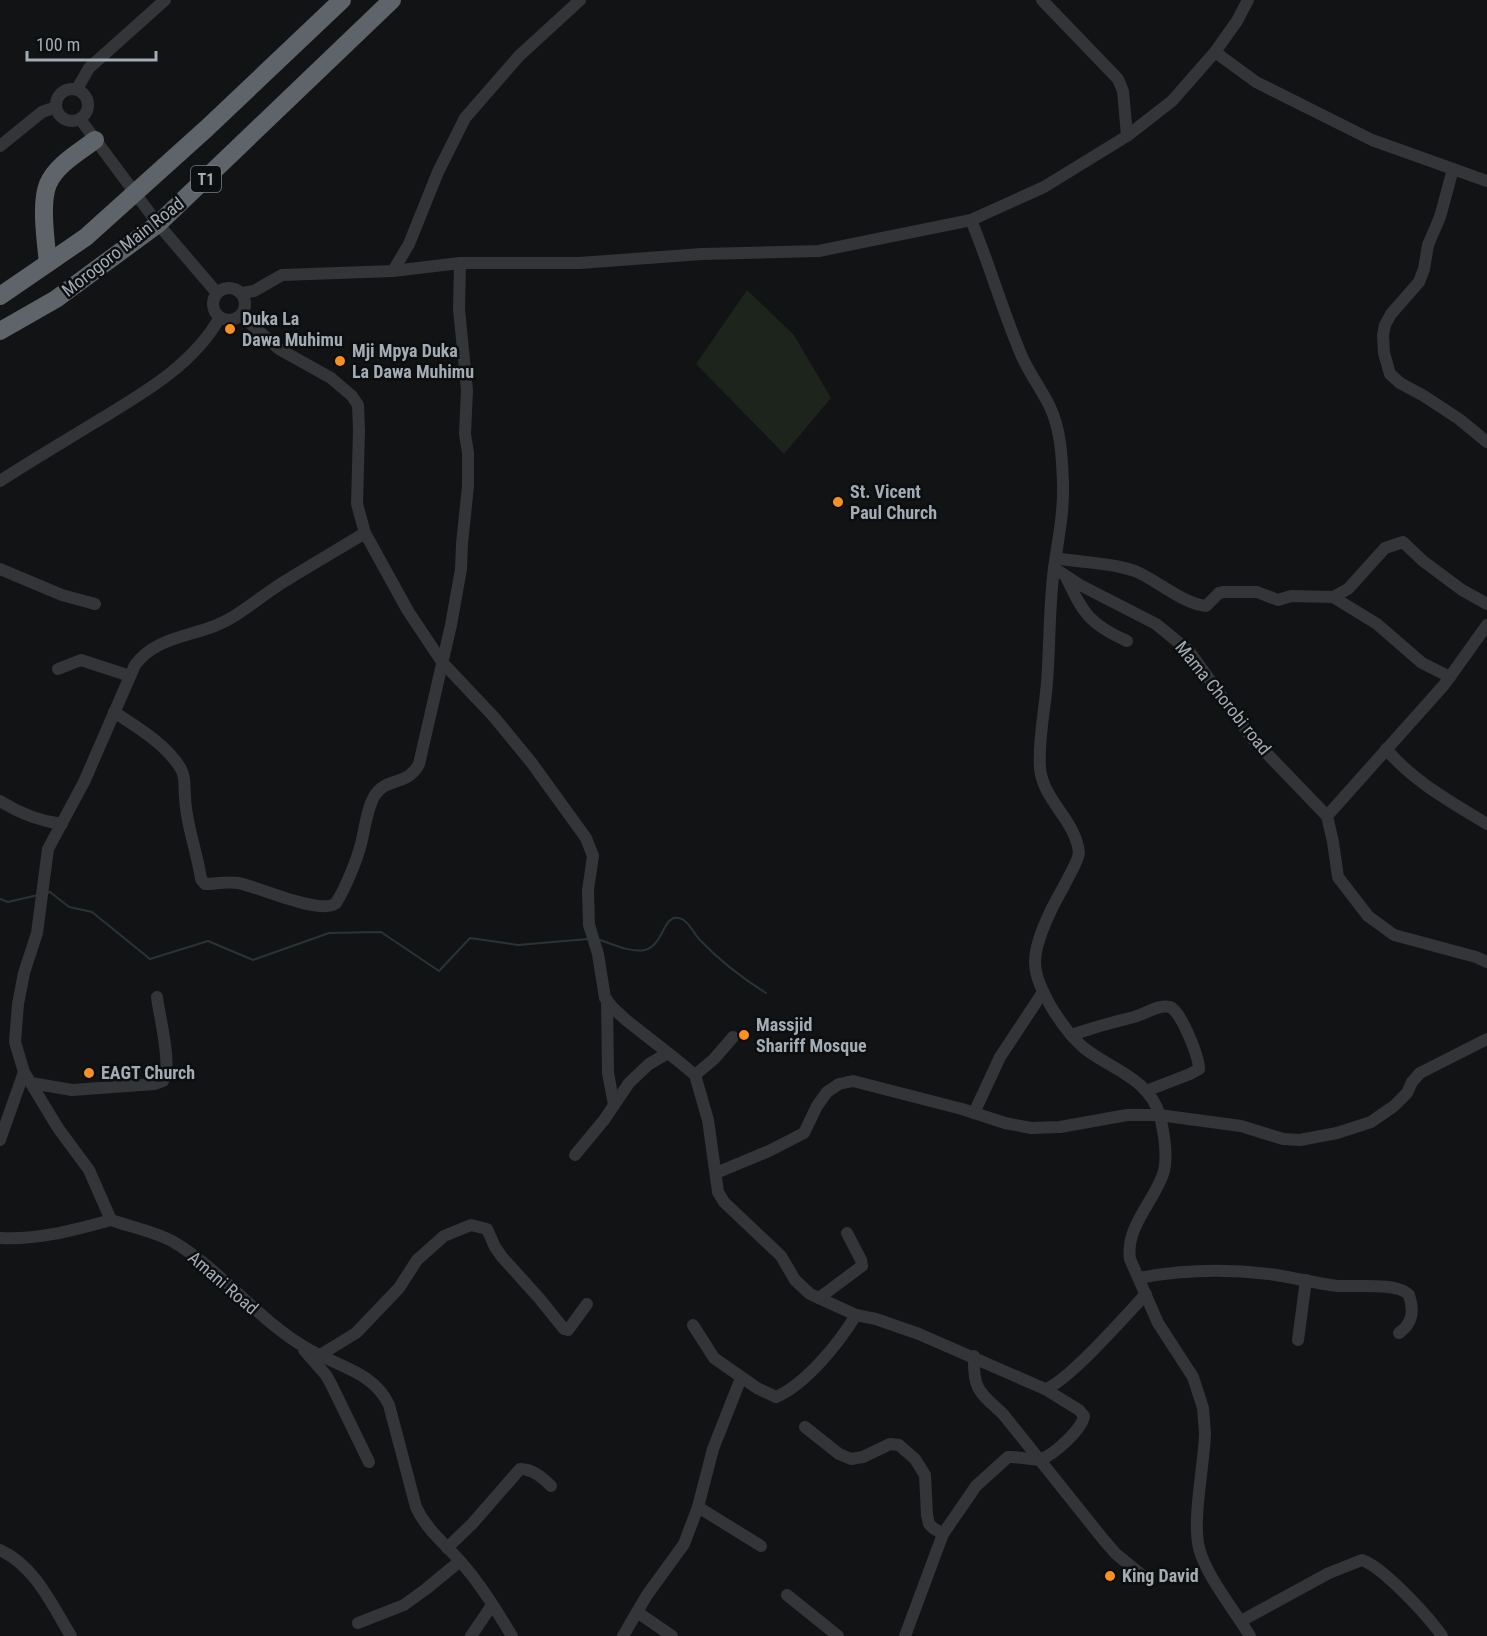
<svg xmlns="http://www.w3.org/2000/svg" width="1487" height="1636" viewBox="0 0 1487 1636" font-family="'Roboto Condensed',sans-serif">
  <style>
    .park { fill: #1c241c }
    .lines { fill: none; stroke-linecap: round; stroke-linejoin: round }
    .stream { stroke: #283438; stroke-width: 2 }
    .minor { stroke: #333539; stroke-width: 12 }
    .highway { stroke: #5f646a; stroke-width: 18 }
    .poi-dot { fill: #fa8f24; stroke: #0d0e0f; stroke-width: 2 }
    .labels { text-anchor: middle; stroke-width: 5; stroke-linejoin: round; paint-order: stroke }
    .shield { fill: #0d0e0f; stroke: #767d83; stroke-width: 1.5 }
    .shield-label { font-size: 16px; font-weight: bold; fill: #a3acb5 }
    .street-label { font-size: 18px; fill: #a3acb5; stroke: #0d0e0f }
    .poi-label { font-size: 18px; font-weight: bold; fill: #a3acb5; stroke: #0d0e0f; text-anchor: start }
  </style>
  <rect width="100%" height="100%" fill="#121314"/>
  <path class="park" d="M747,290L794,335L831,398L784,454L696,364Z"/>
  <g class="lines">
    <g class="stream">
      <path d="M46,893L50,892L69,907L92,912L150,959L208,941L253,960L329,933L381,932L439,971L470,938L518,945L588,939"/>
      <path d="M0,899L8,902L38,895"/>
      <path d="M600,940C612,944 631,953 645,950C664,945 663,914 679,918C689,920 694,935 701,941C721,962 742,978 766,993"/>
    </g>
    <g class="minor">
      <path d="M1042,0L1118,79L1123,91L1127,136"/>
      <path d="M1215,52L1256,82L1372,140L1487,181"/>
      <circle cx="72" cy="105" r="16"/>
      <path d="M77,89L89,68L165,0"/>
      <path d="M80,119L158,224L217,293"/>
      <path d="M0,146L42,112L56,107"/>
      <path d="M1453,169L1440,217L1428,245L1424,269L1419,282L1391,314L1385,325L1383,335L1384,353L1390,374L1400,383L1424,396L1459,419L1487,442"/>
      <path d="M971,220C989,263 1002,309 1020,352C1028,372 1041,388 1050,407C1061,430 1062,458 1063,483C1064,512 1058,540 1054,568C1049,606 1050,644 1047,682C1045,710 1038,739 1040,768C1043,801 1076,820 1079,853C1077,864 1069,875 1064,886C1053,905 1035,940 1035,962C1035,977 1043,992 1050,1005C1059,1020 1070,1036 1084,1048C1112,1070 1149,1078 1160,1116C1164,1133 1168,1154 1164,1171C1156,1200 1125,1226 1130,1259L1158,1323L1193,1377L1203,1408L1205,1434C1204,1466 1192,1519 1199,1548C1206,1576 1235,1611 1250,1636"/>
      <path d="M393,271L409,244L438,172L465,118L519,56L580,0"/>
      <circle cx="229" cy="304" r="16"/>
      <path d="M242,293L254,291L282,275L393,271L460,263H579L702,254L819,251L971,220L1044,187L1127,136L1172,101L1215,52L1237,21L1248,0"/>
      <path d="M241,315L279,349L331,378L352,396L358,405L359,430L357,504L365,533L408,611L442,662L494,717L531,762L586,838L593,856L588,890L589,925L598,954L605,998L613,1008L626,1020L677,1060L695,1075L708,1120L718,1192L724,1202L781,1256L795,1280L810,1294L856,1315L876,1319L919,1334L1045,1389C1067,1383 1127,1314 1146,1294"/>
      <path d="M0,481C31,461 63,442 94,423C140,395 193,366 220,317"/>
      <path d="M365,533C337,550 309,566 282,583C258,598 239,617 212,627C184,637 153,640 135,665L84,782L48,849L37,933L24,973L18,1004L15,1042L24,1072L58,1128L89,1170L111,1220C131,1227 153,1231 172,1241C222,1270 257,1320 308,1349C337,1366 374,1372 389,1405L416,1507C426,1529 443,1542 459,1560C480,1583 496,1610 512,1636"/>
      <path d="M1056,558C1082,563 1110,562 1135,571C1157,580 1183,604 1206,606L1219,593L1224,592H1257L1278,600L1291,596L1333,597L1348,589L1385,548L1403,542L1423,561L1462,590L1487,604"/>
      <path d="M1054,568L1080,585L1156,624L1189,651L1251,737L1327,816L1333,842L1338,877L1368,916L1394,935L1476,957L1487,962"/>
      <path d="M0,569L62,595L95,604"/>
      <path d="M1066,577C1083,613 1089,624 1127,641"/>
      <path d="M1333,597L1377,624L1422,663L1450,677"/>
      <path d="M58,669L81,660L130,676"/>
      <path d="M114,712C137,727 167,745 181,769C186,778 184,787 185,797C186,825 197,851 201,879L205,884C216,884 226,881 238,883C257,886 321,916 336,903C345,889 357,860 361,844C365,828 367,808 375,795C387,777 408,786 419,764L451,625L461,569L462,544L468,486V453L465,434L467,390L459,309L460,263"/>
      <path d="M1386,749C1414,782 1451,802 1487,824"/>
      <path d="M0,801C19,813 39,821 62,824"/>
      <path d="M1327,816L1444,685L1487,625"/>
      <path d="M607,1000L608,1073L614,1105"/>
      <path d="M1071,1035C1092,1028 1113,1022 1134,1017C1145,1014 1159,1004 1170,1007C1181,1011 1199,1057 1199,1069L1190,1074L1146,1091"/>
      <path d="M695,1075L714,1059L733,1037"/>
      <path d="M31,1083L72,1090L155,1084L163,1081C173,1068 159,1015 157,997"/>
      <path d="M974,1113L1000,1057L1043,992"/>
      <path d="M0,1140L24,1072"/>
      <path d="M575,1155L604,1120L629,1083L649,1064L668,1053"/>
      <path d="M716,1173L769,1151L804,1133L817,1106L827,1092L839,1084L853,1081L962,1109L1005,1123L1031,1128L1060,1127L1127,1115H1159L1241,1126L1283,1139L1300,1140L1337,1133L1371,1122L1394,1106L1407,1093L1412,1082L1420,1073L1487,1039"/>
      <path d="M0,1238C39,1240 74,1230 111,1220"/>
      <path d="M1139,1278C1181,1270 1227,1269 1269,1274C1292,1277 1314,1283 1337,1286C1355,1287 1398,1282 1409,1295C1414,1311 1413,1323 1399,1333"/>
      <path d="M819,1298L862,1266L861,1260L847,1233"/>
      <path d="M693,1325L714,1358L757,1388L776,1397C806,1384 839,1343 856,1315"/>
      <path d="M1298,1340L1306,1280"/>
      <path d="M304,1350L326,1375L331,1384L369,1462"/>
      <path d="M320,1355L356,1333L399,1288L417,1260L444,1236L471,1225L487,1229L495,1247L502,1257L539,1298L564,1329L568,1330L587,1304"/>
      <path d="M974,1356C973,1390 979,1392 1003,1414L1103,1539L1116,1554L1143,1576"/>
      <path d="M805,1427L839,1454L851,1459L863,1457L890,1444L899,1445L915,1459L925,1475L927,1515L929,1524L933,1528L943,1534"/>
      <path d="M698,1507L761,1546"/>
      <path d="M447,1548L472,1524L520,1469C533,1469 543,1478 551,1486"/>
      <path d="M0,1550C35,1566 52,1605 71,1636"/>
      <path d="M787,1595L838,1636"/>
      <path d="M637,1612L672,1636"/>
      <path d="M1241,1621L1329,1573L1362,1560C1383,1567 1429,1617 1442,1636"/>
      <path d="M358,1623L404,1605L426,1589L460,1561"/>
      <path d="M471,1636L492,1605"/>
      <path d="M623,1636L647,1595L684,1544L698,1507L713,1449L741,1378"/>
      <path d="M905,1636L943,1534L976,1486L1008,1457C1019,1456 1031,1461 1041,1459C1054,1455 1082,1429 1084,1416L1079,1410L1045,1389"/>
    </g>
    <g class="highway">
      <path d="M48,263C46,243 40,203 48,184C56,165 79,152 95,140"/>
      <path d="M0,296L86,237L207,128L342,0"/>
      <path d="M0,331L56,299L158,224L392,0"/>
    </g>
  </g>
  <g class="poi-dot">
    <circle cx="230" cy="329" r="6"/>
    <circle cx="340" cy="361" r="6"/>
    <circle cx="838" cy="502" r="6"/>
    <circle cx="744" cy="1035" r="6"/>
    <circle cx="89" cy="1073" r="6"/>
    <circle cx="1110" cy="1576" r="6"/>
  </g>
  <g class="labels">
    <rect class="shield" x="191" y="166" width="30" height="26" rx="4.5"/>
    <g class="shield-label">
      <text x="206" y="185">T1</text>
    </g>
    <g class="street-label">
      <text transform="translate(123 247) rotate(-38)" y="6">Morogoro Main Road</text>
      <text transform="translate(1223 698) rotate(51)" y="6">Mama Chorobi road</text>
      <text transform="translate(223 1283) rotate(41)" y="6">Amani Road</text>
    </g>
    <g class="poi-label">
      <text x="242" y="325">Duka La<tspan x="242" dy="21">Dawa Muhimu</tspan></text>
      <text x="352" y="357">Mji Mpya Duka<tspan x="352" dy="21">La Dawa Muhimu</tspan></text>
      <text x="850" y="498">St. Vicent<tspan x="850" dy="21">Paul Church</tspan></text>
      <text x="756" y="1031">Massjid<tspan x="756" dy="21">Shariff Mosque</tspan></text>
      <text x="101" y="1079">EAGT Church</text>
      <text x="1122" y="1582">King David</text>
    </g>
  </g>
  <path d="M27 51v9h129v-9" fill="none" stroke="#a3acb5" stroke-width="3"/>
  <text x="36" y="51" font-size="18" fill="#a3acb5" stroke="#0d0e0f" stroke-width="4.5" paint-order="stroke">100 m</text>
</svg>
